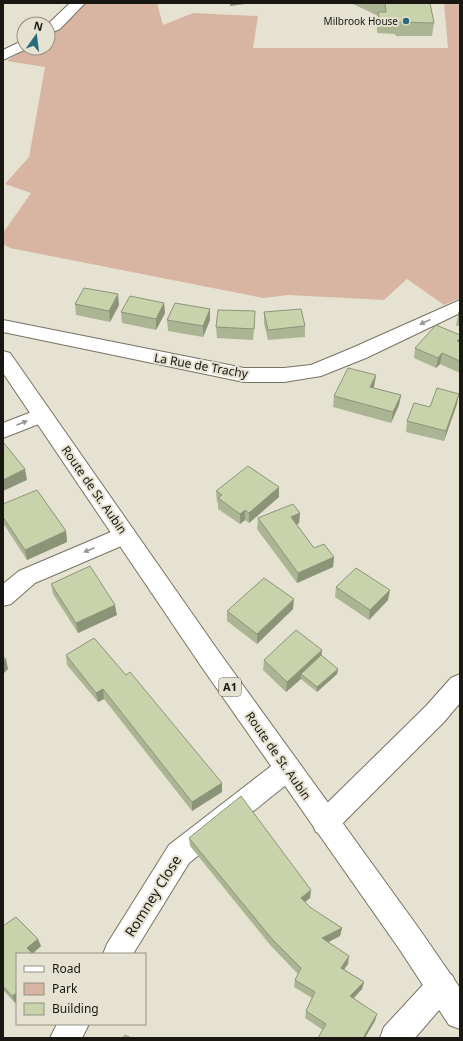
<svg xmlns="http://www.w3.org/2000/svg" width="463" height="1041" viewBox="0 0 463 1041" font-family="'Noto Sans',sans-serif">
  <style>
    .green { fill: #d8b5a3 }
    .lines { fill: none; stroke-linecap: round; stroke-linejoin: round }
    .minor-casing { stroke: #777364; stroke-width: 2 }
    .major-casing { stroke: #777364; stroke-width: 2 }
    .minor { fill: #fff; fill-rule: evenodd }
    .major { fill: #fff; fill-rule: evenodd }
    .wall { fill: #acb593 }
    .shaded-wall { fill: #8c9478 }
    .building { fill: #c8d3ab; stroke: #8c9478 }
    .oneway { fill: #979794 }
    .poi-dot { fill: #266b7b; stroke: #e6e2d1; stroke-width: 1.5 }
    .labels { text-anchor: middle; stroke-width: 4; stroke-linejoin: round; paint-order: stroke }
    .far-poi-label { font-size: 10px; fill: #181711; stroke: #e6e2d1; text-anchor: end }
    .shield { fill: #e6e2d1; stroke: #56544b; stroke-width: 1 }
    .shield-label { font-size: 11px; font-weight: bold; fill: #181711 }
    .street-label { font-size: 12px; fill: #181711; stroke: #e6e2d1 }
    .near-street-label { font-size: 14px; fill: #181711; stroke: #e6e2d1 }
  </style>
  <rect width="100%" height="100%" fill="#e6e2d1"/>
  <path class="green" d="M84,3H157L163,25L193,13L258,16L253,48H448L444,3H460V298L444,305L407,279L384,300L288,295L263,298L10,248L3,244V233L31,193L5,184L29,157L45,67L7,61L26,48H48V32Z"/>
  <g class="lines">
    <defs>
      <g id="minor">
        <path d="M70,3H85L60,29L48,34V24Z"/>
        <path d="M24,40V48H28L3,60V50Z"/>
        <path d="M460,300V313L366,358L321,376L284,382H244L3,332V320L244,368H284L311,365L352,348Z"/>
        <path d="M42,408L49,410L52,415L49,420L3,438V423Z"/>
        <path d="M125,526L133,529L136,535L133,541L35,583L11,604L3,606V584L19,571Z"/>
        <path d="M460,674V703L444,722L334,832L325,835L316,832L312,823L316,814L426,706L451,678Z"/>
        <path d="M288,756L297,760L301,768L297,776L189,863L133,954H103L107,944L169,845L279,760Z"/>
        <path d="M442,970L452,975L457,985L452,995L415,1038H380L384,1027L432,975Z"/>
        <path d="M57,1024H89L82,1038H50Z"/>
      </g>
      <path id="major" d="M3,351L10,353L219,652L420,930L460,988V1029L449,1025L400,950L201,666L3,373Z"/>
    </defs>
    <use href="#minor" class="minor-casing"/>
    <use href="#major" class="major-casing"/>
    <use href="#minor" class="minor"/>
    <use href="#major" class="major"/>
  </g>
  <g class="wall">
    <path d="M351,3H430L434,23L432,36H396L395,34L377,33V25L378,16Z"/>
    <path d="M164,303L165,313L156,330L122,323L121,312Z"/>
    <path d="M75,304L119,305L110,322L76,315Z"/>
    <path d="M210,309V320L203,337L168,331L167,320Z"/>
    <path d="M460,309V326H456L458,315Z"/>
    <path d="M255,311L253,340L217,338L216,327Z"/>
    <path d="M264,312L305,326V337L268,340L264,323Z"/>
    <path d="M460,335V373L440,364L436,368L414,358L415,348Z"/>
    <path d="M376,375L374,388L401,395L399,405L391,423L333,407L334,396Z"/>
    <path d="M457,404L444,441L406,432L407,421Z"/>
    <path d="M216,491L279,497L249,523L245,520L240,524L218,509V503L217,502Z"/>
    <path d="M3,504L66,531L67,542L27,560L3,523Z"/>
    <path d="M300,513L299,523L297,525L314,548L334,557L333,567L297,583L257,529L258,518Z"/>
    <path d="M51,584L117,615L78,633L53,594Z"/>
    <path d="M336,587L388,600L369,620L335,597Z"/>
    <path d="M293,609L257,644L227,621V611Z"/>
    <path d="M322,650L321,655L338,669L337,674L317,692L301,679L286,692L263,670L264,660Z"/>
    <path d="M66,655L126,675L222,783V792L192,811L104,699L98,702L67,665Z"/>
    <path d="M189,838L311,890L310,898L305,902L311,908L342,928L340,936L328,942L348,964L344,969L364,982L362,989L354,998L375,1021L323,1030L305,1018L306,1011L312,998L294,987L295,980L298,974L271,946L190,846Z"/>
    <path d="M3,926L41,946L32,954L15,1003L3,990Z"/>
  </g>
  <g class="shaded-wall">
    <path d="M230,3H245V4L230,6Z"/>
    <path d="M118,294L119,305L110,322L109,311Z"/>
    <path d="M164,303L165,313L156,330V319Z"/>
    <path d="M210,309V320L203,337V326Z"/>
    <path d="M255,311V322L253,340L254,329Z"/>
    <path d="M460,338V345L457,341Z"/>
    <path d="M442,353L440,364L436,368L438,358Z"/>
    <path d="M376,375L374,386L369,397L370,387Z"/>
    <path d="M459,394L457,404L444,441L446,431Z"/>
    <path d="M401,395L399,405L391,423L393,412Z"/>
    <path d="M25,469L27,480L3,491V480Z"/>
    <path d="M279,487V497L249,523V513Z"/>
    <path d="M245,510V520L240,524V514Z"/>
    <path d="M300,513L299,523L290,528L291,517Z"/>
    <path d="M66,531L67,542L27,560L25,550Z"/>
    <path d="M334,557L333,567L297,583L298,573Z"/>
    <path d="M390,590L388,600L369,620L370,610Z"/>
    <path d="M294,599L293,609L257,644V634Z"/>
    <path d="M115,605L117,615L78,633L76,623Z"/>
    <path d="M322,650L321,660L301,674V679L286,692L287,682Z"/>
    <path d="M6,659L8,669L3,674V662Z"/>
    <path d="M338,669L337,674L317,692V687Z"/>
    <path d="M103,689L104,699L98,702L96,693Z"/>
    <path d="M222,783V792L192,811V802Z"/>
    <path d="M311,890L310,898L300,906L301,898Z"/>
    <path d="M342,928L340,936L321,946L322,938Z"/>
    <path d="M38,939L41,946L32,954L27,948Z"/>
    <path d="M349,956L348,964L340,975L341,968Z"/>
    <path d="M364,982L362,989L349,1003L350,996Z"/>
    <path d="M17,993V1002L15,1003L12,996Z"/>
    <path d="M377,1014L375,1021L365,1038H363Z"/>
  </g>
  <g class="building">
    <path d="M381,3H430L434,23L397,22V20L379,19L378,12H386L385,3Z"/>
    <path d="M84,288L118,294L109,311L75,304Z"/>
    <path d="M130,296L164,303L156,319L121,312Z"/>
    <path d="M175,303L210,309L203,326L167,320Z"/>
    <path d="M301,309L305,326L268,330L264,312Z"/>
    <path d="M460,309V315H458Z"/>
    <path d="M218,310L255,311L254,329L216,327Z"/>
    <path d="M436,325L460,335V338L457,341L460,342V361L442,353L438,358L415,348Z"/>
    <path d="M348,368L376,375L370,387L401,395L393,412L334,396Z"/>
    <path d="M437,388L459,394L446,431L407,421L414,403L430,407Z"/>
    <path d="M3,442L25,469L3,480Z"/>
    <path d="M248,466L279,487L249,513L245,510L240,514L218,498L222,495L216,491Z"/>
    <path d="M37,490L66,531L25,550L3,517V504Z"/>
    <path d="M293,504L300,513L291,517L314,548L324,544L334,557L298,573L258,518Z"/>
    <path d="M90,566L115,605L76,623L51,584Z"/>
    <path d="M356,568L390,590L370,610L336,587Z"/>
    <path d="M264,578L294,599L257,634L227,611Z"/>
    <path d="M296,630L322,650L287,682L264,660Z"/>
    <path d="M94,638L126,675L130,672L222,783L192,802L103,689L96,693L66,655Z"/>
    <path d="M321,655L338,669L317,687L301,674Z"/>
    <path d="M3,657L6,659L3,662Z"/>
    <path d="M241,796L311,890L301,898L311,908L342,928L322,938L349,956L341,968L364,982L350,996L377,1014L363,1038H318L326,1024L306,1011L315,992L295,980L301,968L272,939L189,838Z"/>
    <path d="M16,917L38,939L27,948L33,954H17V993L12,996L3,986V926Z"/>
    <path d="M125,1035L131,1038H123Z"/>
  </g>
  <defs><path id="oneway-solid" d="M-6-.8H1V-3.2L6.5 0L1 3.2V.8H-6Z"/></defs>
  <g class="oneway">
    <use href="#oneway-solid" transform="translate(425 322) rotate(155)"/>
    <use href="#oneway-solid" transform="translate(22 423) rotate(-23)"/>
    <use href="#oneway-solid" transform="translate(89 550) rotate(157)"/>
  </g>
  <circle class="poi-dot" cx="406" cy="21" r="4"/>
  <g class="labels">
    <g class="far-poi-label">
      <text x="398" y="25">Milbrook House</text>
    </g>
    <rect class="shield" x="219" y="678" width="22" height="18" rx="3"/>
    <g class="shield-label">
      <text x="230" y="691">A1</text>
    </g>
    <g class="street-label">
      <text transform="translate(201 366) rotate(10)" y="4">La Rue de Trachy</text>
      <text transform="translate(94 490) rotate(55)" y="4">Route de St. Aubin</text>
      <text transform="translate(278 756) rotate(55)" y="4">Route de St. Aubin</text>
    </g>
    <g class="near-street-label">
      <text transform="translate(153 896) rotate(-58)" y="5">Romney Close</text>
    </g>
  </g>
  <rect width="463" height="1041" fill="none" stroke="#181711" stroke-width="8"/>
  <rect x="16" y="953" width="130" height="72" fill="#e6e2d1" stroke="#949184"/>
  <rect x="24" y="966" width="20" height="6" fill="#ffffff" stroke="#949184"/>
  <text x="52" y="973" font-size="12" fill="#181711">Road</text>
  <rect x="24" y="983" width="20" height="12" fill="#d8b5a3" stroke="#949184"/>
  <text x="52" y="993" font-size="12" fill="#181711">Park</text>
  <rect x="24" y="1003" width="20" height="12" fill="#c8d3ab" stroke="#949184"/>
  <text x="52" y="1013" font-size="12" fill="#181711">Building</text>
  <g transform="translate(36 36) rotate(14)"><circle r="19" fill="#e6e2d1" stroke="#949184"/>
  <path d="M0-3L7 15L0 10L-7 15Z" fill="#266b7b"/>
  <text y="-6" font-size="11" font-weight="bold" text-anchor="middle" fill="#181711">N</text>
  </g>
</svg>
